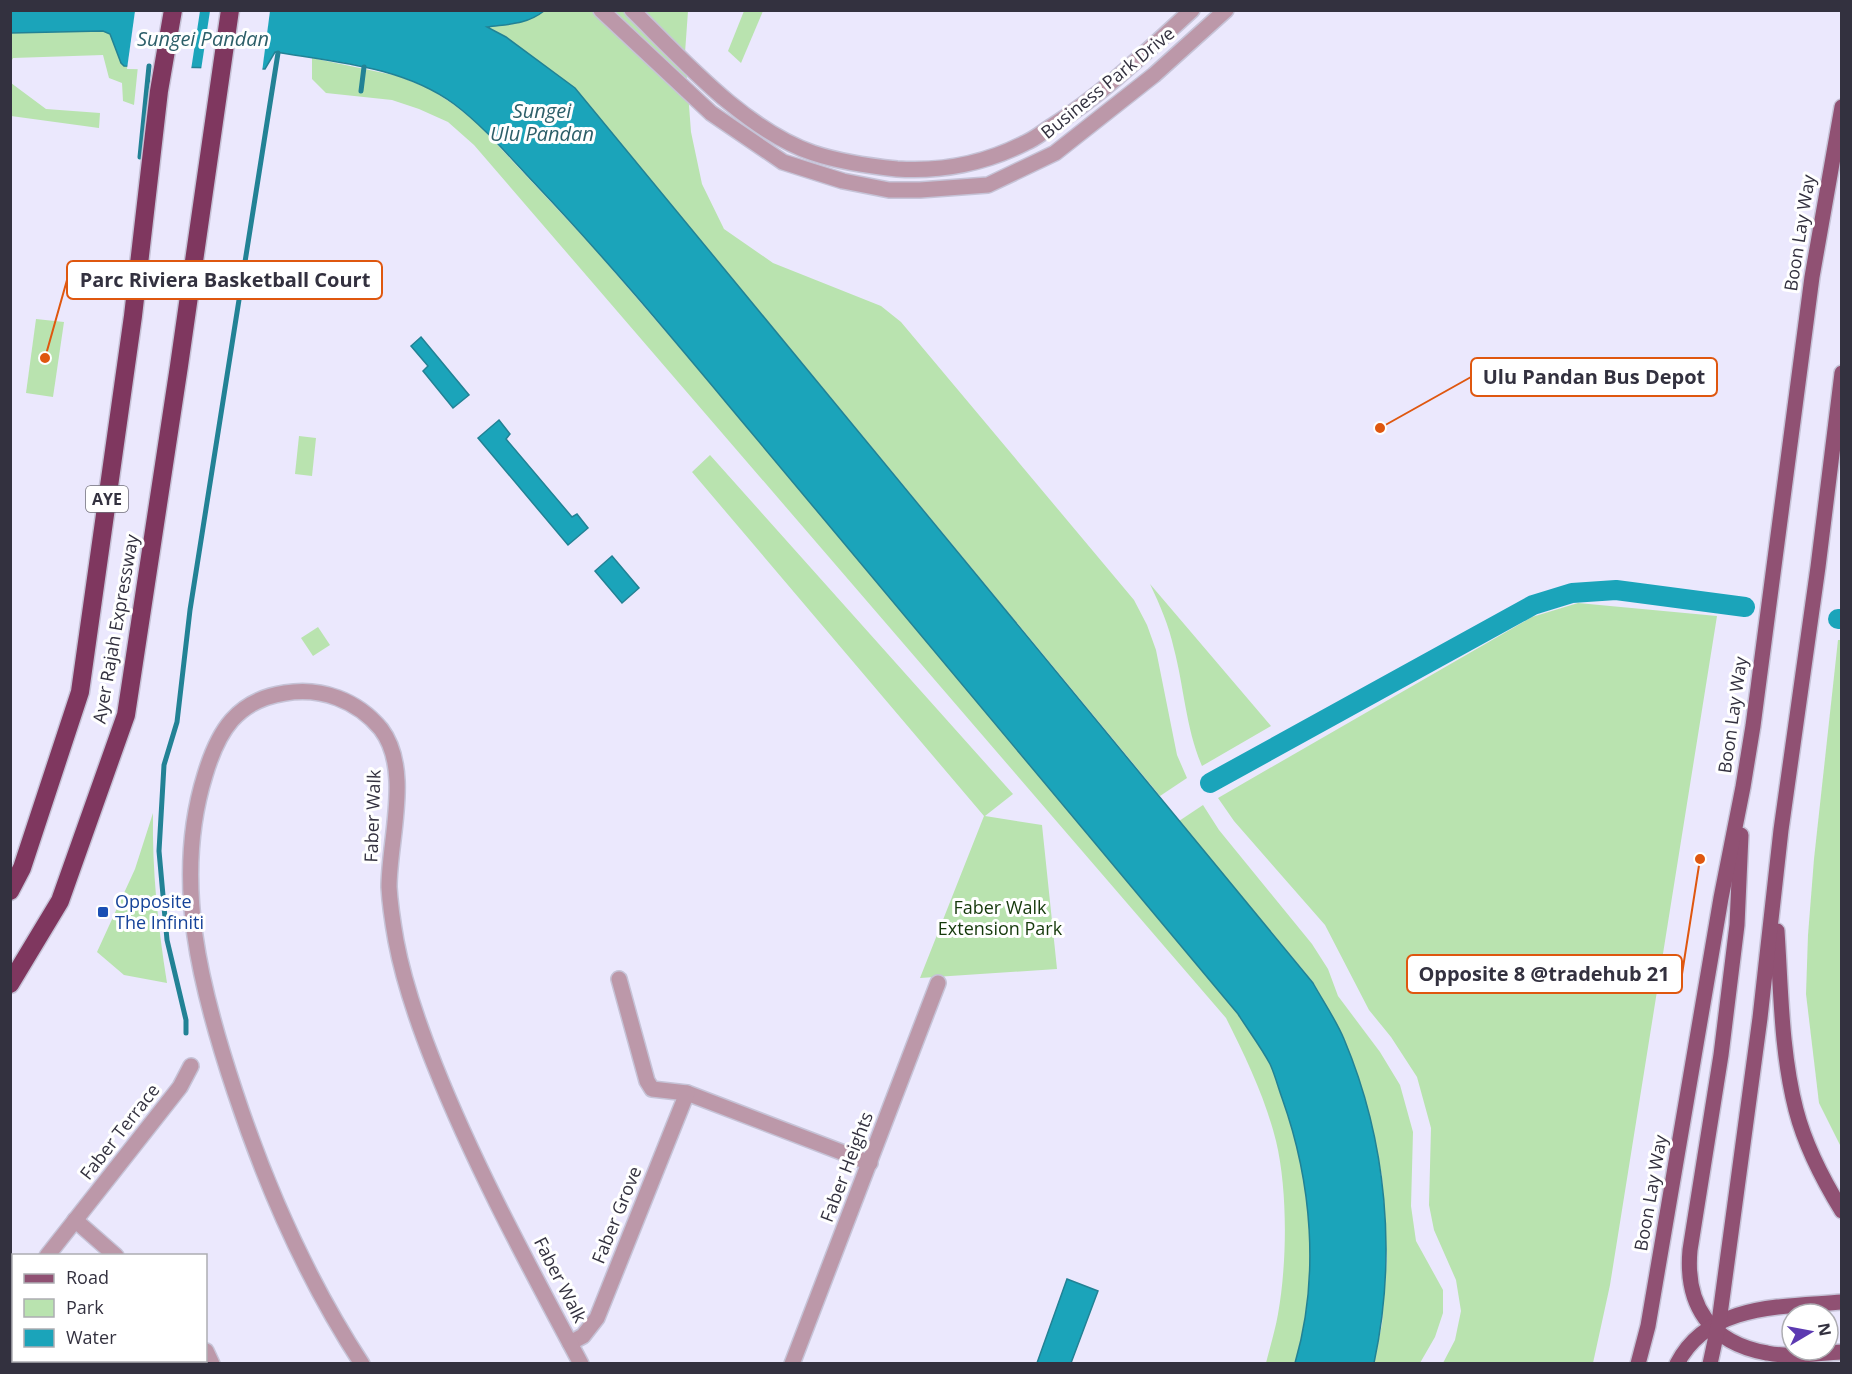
<svg xmlns="http://www.w3.org/2000/svg" width="1852" height="1374" viewBox="0 0 1852 1374" font-family="'Open Sans',sans-serif">
  <style>
    .green { fill: #b9e3af }
    .water { fill: #1ba4ba; stroke: #228295; stroke-width: 1.5 }
    .pier { fill: #ebe8fd }
    .lines { fill: none; stroke-linecap: round; stroke-linejoin: round }
    .stream { stroke: #228295; stroke-width: 5 }
    .canal { stroke: #1ba4ba; stroke-width: 20 }
    .street-casing { stroke: #c6c3d7; stroke-width: 18 }
    .primary-casing { stroke: #c6c3d7; stroke-width: 18 }
    .highway-casing { stroke: #c6c3d7; stroke-width: 21 }
    .street { stroke: #bc98a9; stroke-width: 15 }
    .primary { stroke: #905173; stroke-width: 15 }
    .highway { stroke: #7f375f; stroke-width: 18 }
    .transit-dot { fill: #1a4fb4; stroke: #fff; stroke-width: 2 }
    .labels { text-anchor: middle; stroke-width: 6; stroke-linejoin: round; paint-order: stroke }
    .shield { fill: #fff; stroke: #706f79; stroke-width: 1.5 }
    .shield-label { font-size: 16px; font-weight: bold; fill: #33313f }
    .street-label { font-size: 18px; fill: #33313f; stroke: #fff }
    .transit-label { font-size: 18px; fill: #164399; stroke: #fff; text-anchor: start }
    .park-label { font-size: 18px; fill: #15390b; stroke: #fff }
    .water-label { font-size: 20px; font-style: italic; fill: #2d5f69; stroke: #fff }
    .leader { fill: none; stroke: #df570f; stroke-width: 2 }
    .callout-dot { fill: #df570f; stroke: #fff; stroke-width: 2 }
    .callout { fill: #fff; stroke: #df570f; stroke-width: 2 }
    .callout-label { font-size: 20px; text-anchor: middle; font-weight: bold; fill: #33313f }
  </style>
  <rect width="100%" height="100%" fill="#ebe8fd"/>
  <g class="green">
    <path d="M544,11H688L685,53L691,132L702,184L724,229L773,263L881,306L901,322L1134,600L1147,625L1156,650L1177,755L1187,778L1160,796L575,88L486,27C508,25 526,24 544,11Z"/>
    <path d="M744,11H763L741,63L728,51Z"/>
    <path d="M103,31L111,34L121,63L138,66L134,105L123,101L122,83L109,78L103,55L13,58L11,62L10,33Z"/>
    <path d="M312,58L398,76L430,89L453,104L477,123L591,245L705,377L1238,1014C1248,1030 1261,1047 1270,1064C1275,1075 1278,1087 1282,1098C1312,1182 1320,1277 1295,1363H1266C1270,1347 1275,1331 1278,1314C1287,1264 1288,1191 1276,1141C1265,1097 1246,1058 1226,1018L474,145L448,122L419,109L392,100L326,93L312,79Z"/>
    <path d="M11,83L46,109L100,113L99,128L11,116Z"/>
    <path d="M36,319L64,322L53,397L26,393Z"/>
    <path d="M299,436L316,438L312,476L295,474Z"/>
    <path d="M710,455L1013,794L985,816L1042,825L1057,969L920,978L984,816L692,472Z"/>
    <path d="M1150,584L1271,726L1202,766C1186,729 1184,687 1174,649C1169,626 1160,605 1150,584Z"/>
    <path d="M1578,603L1717,616L1610,1285L1593,1363H1443L1455,1340L1461,1311L1456,1280L1434,1230L1429,1205L1431,1128L1417,1077L1391,1037L1369,1010L1325,925L1234,821L1218,798L1532,617Z"/>
    <path d="M318,627L330,645L313,656L301,638Z"/>
    <path d="M1838,640H1842L1841,1147L1819,1103L1806,994L1808,935L1814,859Z"/>
    <path d="M1203,805L1219,830L1312,944L1328,969L1338,996L1380,1052L1400,1085L1413,1132L1411,1206L1416,1241L1443,1290V1313L1435,1337L1420,1363H1374L1382,1324L1387,1258L1382,1176L1364,1097L1344,1038L1313,982L1179,821Z"/>
    <path d="M153,813C152,871 158,926 167,983L124,975L97,952L135,869Z"/>
  </g>
  <g class="water">
    <path d="M10,11H544C526,25 508,24 487,27L506,37L575,88L1313,983C1323,1001 1336,1020 1344,1039C1387,1141 1397,1256 1374,1363H1295C1320,1277 1312,1182 1282,1098C1278,1087 1275,1075 1270,1064C1261,1047 1248,1030 1238,1014C1074,817 909,621 745,425C678,345 611,264 539,188C512,160 486,128 454,104C404,67 336,62 275,52L265,69L124,66L121,63L110,34L103,31L11,33Z"/>
    <path d="M421,337L469,395L453,408L423,371L428,366L411,346Z"/>
    <path d="M499,420L510,434L506,439L572,517L577,514L588,528L568,545L478,438Z"/>
    <path d="M612,556L639,588L622,603L595,571Z"/>
    <path d="M1067,1279L1098,1291L1071,1363H1037Z"/>
  </g>
  <g class="pier">
    <path d="M135,11H200L191,70L127,69Z"/>
    <path d="M210,11H270L262,72L201,70Z"/>
  </g>
  <g class="lines">
    <g class="stream">
      <path d="M361,91L364,67"/>
      <path d="M140,157L149,66"/>
      <path d="M186,1033V1020L167,940L159,851L164,765L177,722L190,610L278,53"/>
    </g>
    <g class="canal">
      <path d="M1838,619H1842"/>
      <path d="M1210,783L1533,605L1572,593L1616,590L1745,607"/>
    </g>
    <defs>
      <g id="street">
        <path d="M601,10L711,113L783,162L843,181L889,190H920L988,185L1055,153L1154,75L1226,10"/>
        <path d="M632,10C682,59 745,130 813,153C840,162 868,166 897,169C941,172 986,163 1025,143C1035,139 1043,132 1052,126C1103,94 1147,51 1192,10"/>
        <path d="M619,979L647,1081L652,1089L687,1093L870,1163"/>
        <path d="M75,1220L116,1256"/>
        <path d="M47,1256L180,1087L191,1066"/>
        <path d="M10,1301L14,1297"/>
        <path d="M570,1343L583,1336L597,1318L687,1093"/>
        <path d="M206,1351L212,1364"/>
        <path d="M362,1364C307,1280 266,1186 235,1092C201,990 172,881 205,775C218,731 237,700 285,693C321,687 357,700 381,729C412,770 389,839 389,887C390,905 393,924 396,941C404,984 419,1026 435,1066C476,1169 529,1266 581,1364"/>
        <path d="M792,1364L938,983"/>
      </g>
      <g id="primary">
        <path d="M1741,835L1737,925L1721,1055L1690,1250C1685,1305 1710,1343 1767,1353C1791,1358 1817,1353 1842,1352"/>
        <path d="M1777,931C1781,990 1781,1052 1796,1110C1805,1145 1823,1180 1842,1211"/>
        <path d="M1638,1364L1648,1326L1721,898L1743,787L1753,726L1812,277L1842,107"/>
        <path d="M1677,1364C1708,1303 1783,1307 1842,1302"/>
        <path d="M1710,1364L1719,1322L1760,1018L1781,830L1818,567L1842,373"/>
      </g>
      <g id="highway">
        <path d="M10,891L22,868L80,692L133,316L159,91L173,10"/>
        <path d="M10,984L60,901L126,715L179,366L230,10"/>
      </g>
    </defs>
    <use href="#street" class="street-casing"/>
    <use href="#primary" class="primary-casing"/>
    <use href="#highway" class="highway-casing"/>
    <use href="#street" class="street"/>
    <use href="#primary" class="primary"/>
    <use href="#highway" class="highway"/>
  </g>
  <rect class="transit-dot" x="97" y="906" width="12" height="12" rx="3"/>
  <g class="labels">
    <rect class="shield" x="86" y="486" width="42" height="26" rx="4.5"/>
    <g class="shield-label">
      <text x="107" y="505">AYE</text>
    </g>
    <g class="street-label">
      <text transform="translate(1108 83) rotate(-39)" y="6">Business Park Drive</text>
      <text transform="translate(1800 233) rotate(-81)" y="6">Boon Lay Way</text>
      <text transform="translate(116 629) rotate(-80)" y="6">Ayer Rajah Expressway</text>
      <text transform="translate(1733 715) rotate(-82)" y="6">Boon Lay Way</text>
      <text transform="translate(373 816) rotate(-88)" y="6">Faber Walk</text>
      <text transform="translate(120 1132) rotate(-52)" y="6">Faber Terrace</text>
      <text transform="translate(847 1167) rotate(-69)" y="6">Faber Heights</text>
      <text transform="translate(1651 1193) rotate(-80)" y="6">Boon Lay Way</text>
      <text transform="translate(617 1215) rotate(-68)" y="6">Faber Grove</text>
      <text transform="translate(560 1280) rotate(63)" y="6">Faber Walk</text>
    </g>
    <g class="transit-label">
      <text x="115" y="908">Opposite<tspan x="115" dy="21">The Infiniti</tspan></text>
    </g>
    <g class="park-label">
      <text x="1000" y="914">Faber Walk<tspan x="1000" dy="21">Extension Park</tspan></text>
    </g>
    <g class="water-label">
      <text x="203" y="46">Sungei Pandan</text>
      <text x="542" y="118">Sungei<tspan x="542" dy="23">Ulu Pandan</tspan></text>
    </g>
  </g>
  <path class="leader" d="M45 358L67 280M1380 428L1471 377M1700 859L1682 974"/>
  <g class="callout-dot">
    <circle cx="45" cy="358" r="6"/>
    <circle cx="1380" cy="428" r="6"/>
    <circle cx="1700" cy="859" r="6"/>
  </g>
  <g class="callout">
    <rect x="67" y="261" width="315" height="38" rx="6"/>
    <rect x="1471" y="358" width="246" height="38" rx="6"/>
    <rect x="1407" y="955" width="275" height="38" rx="6"/>
  </g>
  <g class="callout-label">
    <text x="225" y="287">Parc Riviera Basketball Court</text>
    <text x="1594" y="384">Ulu Pandan Bus Depot</text>
    <text x="1544" y="981">Opposite 8 @tradehub 21</text>
  </g>
  <rect width="1852" height="1374" fill="none" stroke="#33313f" stroke-width="24"/>
  <rect x="12" y="1254" width="195" height="108" fill="#ffffff" stroke="#adadb2" stroke-width="1.5"/>
  <rect x="24" y="1274" width="30" height="9" fill="#905173" stroke="#adadb2" stroke-width="1.5"/>
  <text x="66" y="1284" font-size="18" fill="#33313f">Road</text>
  <rect x="24" y="1299" width="30" height="18" fill="#b9e3af" stroke="#adadb2" stroke-width="1.5"/>
  <text x="66" y="1314" font-size="18" fill="#33313f">Park</text>
  <rect x="24" y="1329" width="30" height="18" fill="#1ba4ba" stroke="#adadb2" stroke-width="1.5"/>
  <text x="66" y="1344" font-size="18" fill="#33313f">Water</text>
  <g transform="translate(1810 1332) rotate(80)"><circle r="28" fill="#ffffff" stroke="#adadb2" stroke-width="1.5"/>
  <path d="M0-4.5L10 22L0 15L-10 22Z" fill="#5c39b1"/>
  <text y="-9" font-size="16" font-weight="bold" text-anchor="middle" fill="#33313f">N</text>
  </g>
</svg>
